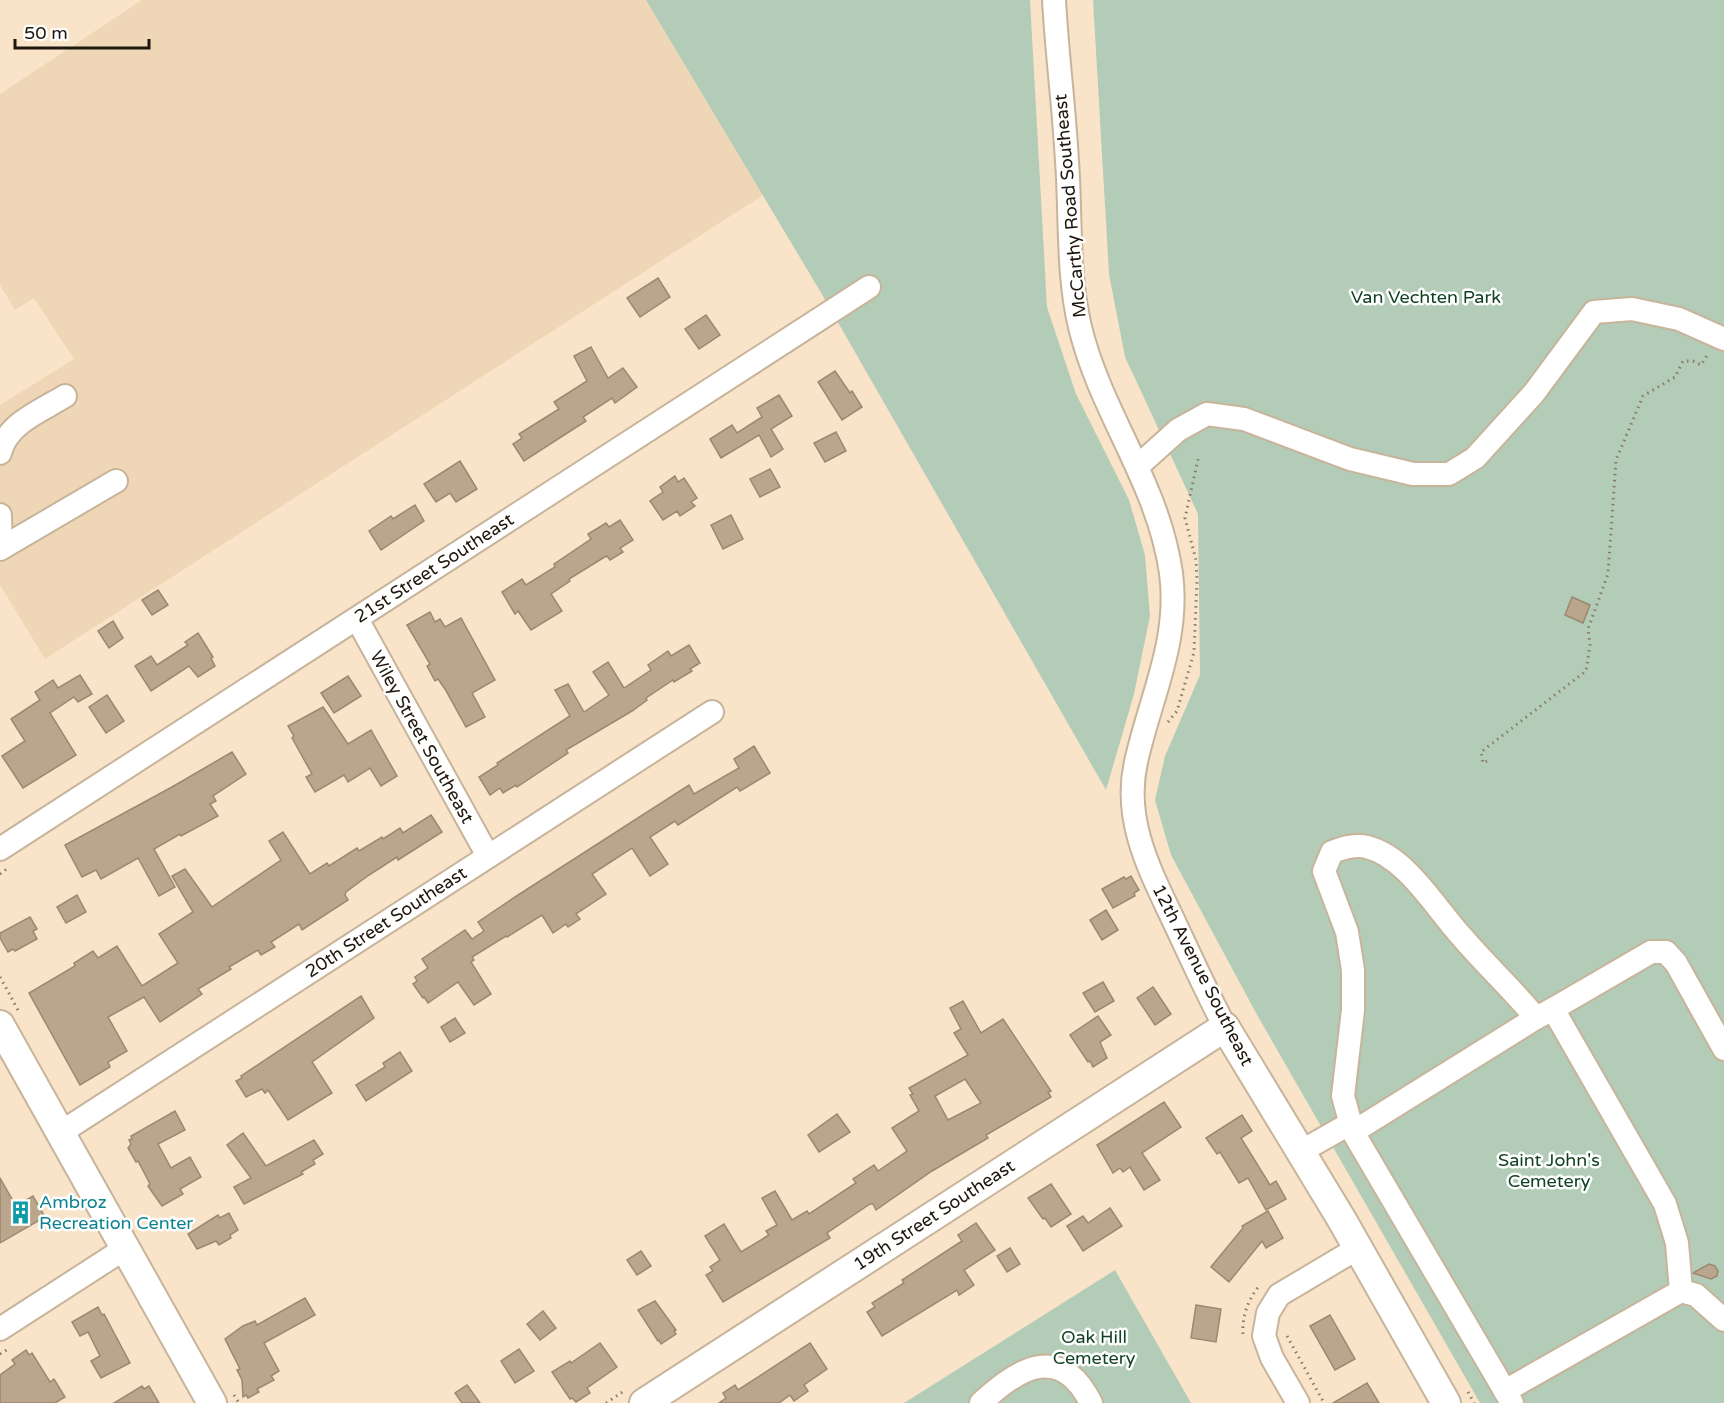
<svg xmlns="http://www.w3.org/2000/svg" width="1724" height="1403" viewBox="0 0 1724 1403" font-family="'Varela Round',sans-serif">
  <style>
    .built { fill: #efd6b6 }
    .green { fill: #b3ccb8 }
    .building { fill: #baa68d; stroke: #9a886f; stroke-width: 1.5; fill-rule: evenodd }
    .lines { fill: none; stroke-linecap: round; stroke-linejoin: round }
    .minor-casing { stroke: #c7b49a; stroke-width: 26 }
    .major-casing { stroke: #c7b49a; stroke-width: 32 }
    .path { stroke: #887a68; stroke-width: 3; stroke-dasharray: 1.5 4.5; stroke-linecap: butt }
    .minor { stroke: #fff; stroke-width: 22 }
    .major { stroke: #fff; stroke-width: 28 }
    .labels { text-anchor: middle; stroke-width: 5; stroke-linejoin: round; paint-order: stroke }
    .street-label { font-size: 18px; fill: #1e170d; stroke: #fff }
    .park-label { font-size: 18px; fill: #114122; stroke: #fff }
    .culture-label { font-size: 18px; fill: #0d838f; stroke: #fff; text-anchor: start }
  </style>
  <rect width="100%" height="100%" fill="#f9e4c9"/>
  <path class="built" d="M142,0H646L763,195L45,659L0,585V405L74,359L34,298L15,310L0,285V94Z"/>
  <g class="green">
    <path d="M646,0H1030L1047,307L1076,394L1129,500L1145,555L1150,616L1134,694L1106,790L820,291Z"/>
    <path d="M1093,0H1724V1403H1480L1256,1013L1171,855L1155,800L1165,756L1200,675L1198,514L1125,357L1109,274Z"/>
    <path d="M1115,1270L1191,1403H904Z"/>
  </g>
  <g class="building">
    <path d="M658,278L670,297L640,317L627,298Z"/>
    <path d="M706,315L720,335L699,349L685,329Z"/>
    <path d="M591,347L608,378L623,368L637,387L615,403L612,398L583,417L586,421L524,461L513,444L522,438L519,434L559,409L554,402L587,381L574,356Z"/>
    <path d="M835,371L850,393L852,391L862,407L842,420L818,382Z"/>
    <path d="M779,395L792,416L771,429L783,449L771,457L759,435L721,458L710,439L732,425L737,433L762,417L757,408Z"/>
    <path d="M836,432L846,451L825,462L814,443Z"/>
    <path d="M460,461L477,489L456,502L450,493L436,502L424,484Z"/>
    <path d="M770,469L780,487L760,497L750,479Z"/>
    <path d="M675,476L678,482L684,478L697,498L691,502L695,506L680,516L677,511L663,520L650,501L663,492L660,487Z"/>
    <path d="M415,505L424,521L381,550L369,531L391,516L393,519Z"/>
    <path d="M731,515L743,539L723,549L711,525Z"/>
    <path d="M620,520L633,540L620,548L623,552L610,560L607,556L603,558L569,579L570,581L551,594L562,611L531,630L518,611L515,614L502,592L522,579L526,585L555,567L554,564L591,539L588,534L606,523L609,527Z"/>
    <path d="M158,590L168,605L152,615L142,600Z"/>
    <path d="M1572,597L1590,605L1583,623L1565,615Z"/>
    <path d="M430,612L435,622L440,619L445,627L461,618L495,680L472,693L485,717L466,727L445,689L438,679L435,681L427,666L430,664L407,625Z"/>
    <path d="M113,621L123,638L109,648L98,631Z"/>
    <path d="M198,633L213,657L211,658L215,666L198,677L189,666L151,691L135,666L151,656L157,665L188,645L185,642Z"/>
    <path d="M689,645L700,663L690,669L692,671L674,682L673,680L646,698L647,700L632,711L566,750L568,753L517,787L516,785L503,793L500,788L490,795L479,777L498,765L497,763L570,716L555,690L568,684L584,712L609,695L593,672L608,662L624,688L651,670L648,665L668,651L671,656Z"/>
    <path d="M80,675L92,694L78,702L74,697L50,713L76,755L23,788L2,756L25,741L11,719L40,700L35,692L53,680L58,688Z"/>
    <path d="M348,676L361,696L334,713L321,693Z"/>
    <path d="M107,695L124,721L106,733L89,707Z"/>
    <path d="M323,707L348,744L371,730L397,776L381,786L370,768L348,782L344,775L315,792L306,777L312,774L292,738L294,736L288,726Z"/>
    <path d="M754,746L770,773L740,791L737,787L678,825L675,821L650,837L668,864L650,876L632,848L592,874L606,894L576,914L580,919L568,927L566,924L553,933L542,915L507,937L506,936L472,957L474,960L471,962L491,994L474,1005L458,982L428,1003L424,997L423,998L413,984L417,981L415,977L428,968L422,959L465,930L472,939L484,931L478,922L515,897L689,785L694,794L739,768L734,759Z"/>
    <path d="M232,752L246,774L213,796L216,801L210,804L218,816L181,836L180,834L154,849L175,887L159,896L138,858L101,879L96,870L82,877L65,845L172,787Z"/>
    <path d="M431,815L442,832L398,860L397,857L369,875L346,892L345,895L348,900L302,930L299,924L271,942L275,947L261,955L258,950L229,967L231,969L198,989L202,994L160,1022L144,997L108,1017L127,1051L108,1062L110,1067L80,1085L29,993L75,966L74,963L93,951L98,958L117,946L142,986L178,963L159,934L193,912L172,876L185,869L212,907L281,860L269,841L283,832L310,874L327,863L329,866L357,848L359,851L382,837L383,839L400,828L403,833Z"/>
    <path d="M1131,876L1139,890L1134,893L1135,896L1113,908L1102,889L1124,877L1126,879Z"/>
    <path d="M77,895L86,912L66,923L57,907Z"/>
    <path d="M1106,910L1118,930L1102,940L1090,920Z"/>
    <path d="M30,917L37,929L33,931L37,939L15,951L13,949L8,952L0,938V933Z"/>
    <path d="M1103,982L1114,1001L1095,1012L1083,993Z"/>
    <path d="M1153,987L1171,1014L1155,1025L1137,998Z"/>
    <path d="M361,996L374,1018L312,1062L332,1093L288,1120L268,1090L265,1093L262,1089L246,1097L236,1081L242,1078L241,1076Z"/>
    <path d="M963,1001L981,1033L1003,1019L1051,1091L1048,1092L1051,1097L986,1135L988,1138L932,1171L876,1210L873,1204H870L827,1233L830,1238L723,1302L706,1275L713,1271L710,1267L720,1260L705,1236L724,1224L741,1252L769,1235L766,1231L777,1225L762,1198L775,1191L792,1220L807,1211L809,1214L856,1183L853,1179L874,1165L878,1171L907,1151L892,1128L919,1111L910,1095L913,1094L909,1088L968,1055L954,1033L961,1029L950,1008ZM965,1079L981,1103L948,1120L935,1096Z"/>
    <path d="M1098,1016L1111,1035L1100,1042L1107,1058L1093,1067L1090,1061L1088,1062L1070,1035Z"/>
    <path d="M455,1018L465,1033L450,1042L441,1027Z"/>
    <path d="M400,1052L412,1071L366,1101L356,1085L385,1067L383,1063Z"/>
    <path d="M1164,1102L1181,1127L1142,1153L1160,1180L1144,1190L1130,1167L1123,1172L1120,1168L1113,1173L1097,1145Z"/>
    <path d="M175,1111L185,1130L158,1144L171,1168L190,1157L201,1177L180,1189L183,1194L162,1206L148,1186L150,1184L138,1161L136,1162L128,1148L131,1144L129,1140L132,1139L131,1136Z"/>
    <path d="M837,1114L850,1132L819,1152L808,1135Z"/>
    <path d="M1242,1115L1252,1131L1241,1138L1270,1185L1276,1181L1286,1199L1266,1210L1248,1178L1239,1183L1220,1152L1217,1154L1206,1138Z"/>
    <path d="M243,1133L266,1166L314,1140L323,1154L313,1160L315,1164L301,1172L303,1174L244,1204L234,1187L251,1178L227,1145Z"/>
    <path d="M0,1178L16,1206L33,1196L45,1217L0,1243Z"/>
    <path d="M1051,1184L1071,1214L1051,1227L1045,1218L1043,1219L1028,1198Z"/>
    <path d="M1110,1208L1122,1226L1083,1251L1067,1226L1083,1216L1088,1223Z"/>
    <path d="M1268,1211L1283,1238L1266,1248L1262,1241L1229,1282L1211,1267L1243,1228L1242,1226Z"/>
    <path d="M229,1213L238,1230L230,1235L231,1238L219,1245L216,1241L197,1249L188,1234L218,1215L220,1218Z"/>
    <path d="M976,1223L995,1250L964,1270L974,1285L959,1295L957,1290L882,1336L867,1312L875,1307L872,1303L904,1283L902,1280L962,1241L958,1235Z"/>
    <path d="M1010,1248L1020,1264L1007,1272L997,1256Z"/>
    <path d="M641,1251L651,1266L637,1275L627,1260Z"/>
    <path d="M1709,1264L1715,1266L1718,1271L1717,1276L1711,1279L1693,1273Z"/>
    <path d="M305,1298L315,1315L264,1343L279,1371L271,1376L274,1380L257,1389L259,1392L248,1398L246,1395L243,1397L242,1380L237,1370L240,1369L225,1339L243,1326L255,1321L257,1325Z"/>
    <path d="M655,1301L676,1330L674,1331L676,1334L661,1344L659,1340L658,1341L638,1310Z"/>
    <path d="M1196,1305L1221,1309L1216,1342L1191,1338Z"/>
    <path d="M98,1307L102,1315L104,1314L130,1363L101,1378L91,1361L100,1356L88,1332L80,1336L72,1322Z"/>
    <path d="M543,1311L556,1328L540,1340L527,1324Z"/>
    <path d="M1330,1315L1355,1359L1335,1370L1310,1326Z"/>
    <path d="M600,1343L617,1367L587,1388L590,1393L576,1402L572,1398L570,1399L552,1372L570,1361L571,1363Z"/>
    <path d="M810,1343L827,1369L804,1385L808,1391L794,1401L790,1395L779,1403H719L726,1398L723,1393L735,1385L738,1390Z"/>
    <path d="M519,1349L534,1371L515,1383L501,1361Z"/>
    <path d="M26,1350L29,1355L32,1353L50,1382L54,1379L65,1397L55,1403H0V1375L15,1364L12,1360Z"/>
    <path d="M1367,1383L1379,1403H1333Z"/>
    <path d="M467,1385L480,1403H462L455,1393Z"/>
    <path d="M142,1386L144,1389L149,1386L159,1403H114Z"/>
  </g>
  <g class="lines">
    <defs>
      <g id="minor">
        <path d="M1054,0C1057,54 1064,107 1067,161C1071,215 1067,273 1080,327C1101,414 1158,482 1171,573C1180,641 1150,698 1136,762C1122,823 1153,876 1178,930C1193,962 1208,995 1225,1027"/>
        <path d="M0,453C7,423 41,411 65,396"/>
        <path d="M1138,466L1178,430L1207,414L1244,419L1350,459L1413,474H1449L1475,458L1534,393L1594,312L1632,309L1679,319L1724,339"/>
        <path d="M0,515L1,548"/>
        <path d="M0,549L116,481"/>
        <path d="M357,619L488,856"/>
        <path d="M0,849L869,287"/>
        <path d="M1353,1132L1536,1018"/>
        <path d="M60,1133L712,712"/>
        <path d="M1300,1152L1351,1123"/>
        <path d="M1681,1291L1696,1295L1724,1320"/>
        <path d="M0,1329L124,1249"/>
        <path d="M1505,1391L1681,1291L1677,1243L1665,1204L1553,1009L1651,952H1666L1676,963L1724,1049"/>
        <path d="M981,1403C1019,1367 1061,1343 1091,1403"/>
        <path d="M1298,1403L1272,1358L1264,1336L1268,1313L1279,1295L1358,1248"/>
        <path d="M1512,1403L1353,1132L1343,1096L1353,1010V970L1347,932L1324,871L1332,852C1343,848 1355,844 1367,847C1407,857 1436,909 1462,937C1486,965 1513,990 1536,1018L1553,1009"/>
      </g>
      <g id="major">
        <path d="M0,1025L212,1403"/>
        <path d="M644,1403L1225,1027L1342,1220L1446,1403"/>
      </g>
    </defs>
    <use href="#minor" class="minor-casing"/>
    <use href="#major" class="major-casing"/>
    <g class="path">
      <path d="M1168,722L1177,711L1194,652L1197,581L1196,560L1185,518L1199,455"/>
      <path d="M1487,761L1483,763L1481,752L1586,671L1590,645L1588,629L1608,574L1616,460L1643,396L1675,377L1683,361H1693L1701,365L1708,354"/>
      <path d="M0,874L8,868"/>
      <path d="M0,977L18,1010"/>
      <path d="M1243,1334C1242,1316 1248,1299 1260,1285"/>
      <path d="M1287,1336L1324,1403"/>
      <path d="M0,1354L10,1348"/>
      <path d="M1468,1392L1474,1403"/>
      <path d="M234,1395L239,1403"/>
      <path d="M606,1403L624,1391"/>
    </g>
    <use href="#minor" class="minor"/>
    <use href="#major" class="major"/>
  </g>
  <defs>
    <symbol id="building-bare" viewBox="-9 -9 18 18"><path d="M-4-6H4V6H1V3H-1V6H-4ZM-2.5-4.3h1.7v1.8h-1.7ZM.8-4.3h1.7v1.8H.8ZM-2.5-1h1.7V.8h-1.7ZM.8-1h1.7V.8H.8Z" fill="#0f9aa8" stroke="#fff" stroke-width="2.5" paint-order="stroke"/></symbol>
  </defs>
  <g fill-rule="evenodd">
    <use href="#building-bare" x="4" y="1196" width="33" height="33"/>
  </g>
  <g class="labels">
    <g class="street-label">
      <text transform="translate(1070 206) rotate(-95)" y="6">McCarthy Road Southeast</text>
      <text transform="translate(434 568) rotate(-33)" y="6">21st Street Southeast</text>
      <text transform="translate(422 737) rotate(61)" y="6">Wiley Street Southeast</text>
      <text transform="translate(386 922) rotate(-33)" y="6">20th Street Southeast</text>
      <text transform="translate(1203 975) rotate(63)" y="6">12th Avenue Southeast</text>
      <text transform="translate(934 1215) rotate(-33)" y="6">19th Street Southeast</text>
    </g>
    <g class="park-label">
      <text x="1426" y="303">Van Vechten Park</text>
      <text x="1549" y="1166">Saint John's<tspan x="1549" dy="21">Cemetery</tspan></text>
      <text x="1094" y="1343">Oak Hill<tspan x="1094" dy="21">Cemetery</tspan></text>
    </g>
    <g class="culture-label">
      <text x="39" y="1208">Ambroz<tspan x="39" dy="21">Recreation Center</tspan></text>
    </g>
  </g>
  <path d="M15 39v9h134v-9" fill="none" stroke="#1e170d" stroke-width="3"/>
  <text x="24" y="39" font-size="18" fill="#1e170d" stroke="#ffffff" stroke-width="4.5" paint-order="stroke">50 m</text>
</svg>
